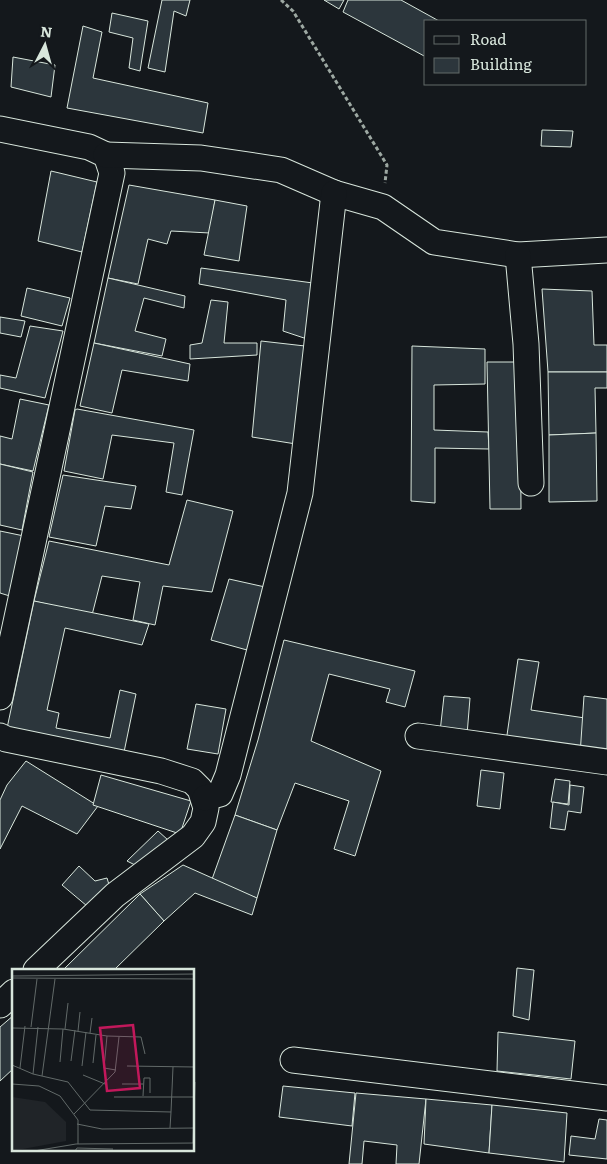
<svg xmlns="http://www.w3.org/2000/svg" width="607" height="1164" viewBox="0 0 607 1164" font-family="Literata,serif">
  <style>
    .building { fill: #2c363c; stroke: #d8e6dc }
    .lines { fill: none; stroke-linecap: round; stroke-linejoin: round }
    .minor-casing { stroke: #d8e6dc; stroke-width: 27 }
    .path { stroke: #9da8a2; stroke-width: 3; stroke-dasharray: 4 2.5; stroke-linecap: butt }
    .minor { stroke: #14181c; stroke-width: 25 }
    .inset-road { fill: none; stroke: #626a69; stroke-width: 1 }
    .view { fill: #c2185b; fill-opacity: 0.15; stroke: #c2185b; stroke-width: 2.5 }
    .inset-edge { fill: none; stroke: #d8e6dc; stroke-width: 2.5 }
  </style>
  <rect width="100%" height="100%" fill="#14181c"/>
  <g class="building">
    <path d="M162,0H190L186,16L174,11L165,72L148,68Z"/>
    <path d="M324,0H344L339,9Z"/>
    <path d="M348,0H401L439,21H426V57L343,12Z"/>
    <path d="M112,13L148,21L140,71L129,68L133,38L109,32Z"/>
    <path d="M83,26L102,32L93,78L208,103L203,133L67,108Z"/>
    <path d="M13,57L55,65L51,97L11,87Z"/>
    <path d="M542,130L573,131L571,147L541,146Z"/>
    <path d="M51,171L97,182L82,252L38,241Z"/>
    <path d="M129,185L215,200L210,233L171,231L167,244L148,239L138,284L108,278Z"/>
    <path d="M215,200L247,206L239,261L204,255Z"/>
    <path d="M201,268L313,283L307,339L283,331L286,300L199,284Z"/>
    <path d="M108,278L185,296L184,308L144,298L135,331L166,339L162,356L94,343Z"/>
    <path d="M27,288L70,298L62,326L21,316Z"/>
    <path d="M542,289L592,291L594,345H607V372H548Z"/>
    <path d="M211,300L228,302L224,343H257V355L190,359V345L202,343Z"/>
    <path d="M0,317L25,321L21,337L0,333Z"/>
    <path d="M30,326L63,331L45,398L0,388V375L16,378Z"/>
    <path d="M261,341L305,346L296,444L252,437Z"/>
    <path d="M94,343L190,364L188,381L122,370L112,413L80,406Z"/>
    <path d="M412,346L485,349V384L434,385V430L488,432L489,449L435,448V503L411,501Z"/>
    <path d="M487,362H520L521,509H490Z"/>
    <path d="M548,372H607V388H595L596,433L549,435Z"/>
    <path d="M20,399L49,405L33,471L0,464V436L12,439Z"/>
    <path d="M77,409L194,430L182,495L166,492L174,443L112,435L103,479L64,471L75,410Z"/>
    <path d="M596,433L597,501L549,502V435Z"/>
    <path d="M0,464L33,472L22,530L0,525Z"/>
    <path d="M63,475L136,486L131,509L105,506L96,546L49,537Z"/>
    <path d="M187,500L233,511L212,592L163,586L155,625L133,620L140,582L102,576L92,615L34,601L49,541L169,565Z"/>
    <path d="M0,531L24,536L13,597L0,593Z"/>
    <path d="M229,579L265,587L247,650L211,640Z"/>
    <path d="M34,601L149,624L142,645L65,628L47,710L59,713L56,728L110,738L120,690L136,694L123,757L6,733Z"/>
    <path d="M284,640L415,671L405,707L386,702L390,689L329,674L311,741L381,771L355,856L334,849L349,801L295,783L277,830L235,815L258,740Z"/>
    <path d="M518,659L539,662L531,710L585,718L581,753L506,742Z"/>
    <path d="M444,696L470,698L467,735L440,732Z"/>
    <path d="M584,696L607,699V758L580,755Z"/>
    <path d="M196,704L226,709L218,754L187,749Z"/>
    <path d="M26,761L98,806L77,834L22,806L0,849V800L7,785Z"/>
    <path d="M481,770L504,773L500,809L477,806Z"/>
    <path d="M101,775L191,801L180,834L93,805Z"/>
    <path d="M555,779L570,781L568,804L551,802Z"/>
    <path d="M570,785L584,787L581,813L568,811L565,830L550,828L553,802L569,805Z"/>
    <path d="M235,815L277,830L257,898L211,882Z"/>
    <path d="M158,831L168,840L137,866L127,861Z"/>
    <path d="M183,865L257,898L252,915L195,893L164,921L140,894Z"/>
    <path d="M79,866L95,881L107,878L110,888L87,906L62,885Z"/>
    <path d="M140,894L164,921L114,970H63Z"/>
    <path d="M517,968L534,970L529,1020L513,1016Z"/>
    <path d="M14,1015V1068L0,1081V1027Z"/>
    <path d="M498,1032L575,1041L571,1079L497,1071Z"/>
    <path d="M283,1086L355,1093L352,1126L279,1117Z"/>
    <path d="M356,1093L426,1099L419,1164H396L397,1145L364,1141L362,1164H349Z"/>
    <path d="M426,1099L492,1105L489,1153L424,1144Z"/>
    <path d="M492,1105L567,1113L564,1162L489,1153Z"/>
    <path d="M599,1119L607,1120V1159L569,1155L571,1136L595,1139Z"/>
  </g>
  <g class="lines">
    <defs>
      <g id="minor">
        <path d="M0,129L89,147L106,155L112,173L0,697"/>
        <path d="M106,155L201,158L281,170L334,193L383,207L434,242L518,255L607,250"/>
        <path d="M518,255L526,344L531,483"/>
        <path d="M0,736L6,739L161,771L192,781L200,789L206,808L203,822L193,836L115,895L36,970"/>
        <path d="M418,736L607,762"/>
        <path d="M205,798L220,794L228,775L300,493L334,193"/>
        <path d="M0,1005L14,992"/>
        <path d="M293,1060L607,1098"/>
      </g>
    </defs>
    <use href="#minor" class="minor-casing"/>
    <path class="path" d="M281,0L293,11L387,165L385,183"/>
    <use href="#minor" class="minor"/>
  </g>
  <g transform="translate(12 969)">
    <rect width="182" height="182" fill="#14181c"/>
    <path d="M0,128L33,133L54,153V172L0,182Z" fill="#202428"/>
    <path class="inset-road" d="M0,7L183,5M0,9L183,10M19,58L25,10M0,59L51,60L95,67L92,99L104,101M53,60L56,34M66,62L68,43M78,64L80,49M95,67L129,68L133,85M59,92L63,61M48,93L51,60M81,94L84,66M0,96L21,105L56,113L78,141L159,143L158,159M70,97L74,63M115,97L183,98M8,99L13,57M21,105L26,58M71,106L93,115M30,107L43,10M0,115L27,117L48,127L66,151V175M110,115H131M131,127L132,109H138V124M102,128H183M159,143L161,98M62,145L103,103L107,68M65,155L90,160L183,159M181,174L183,113M22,182L64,175L183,174M63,182L65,179L101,180"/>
    <path class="view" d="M121,56L128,119L95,122L88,59Z"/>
    <rect width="182" height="182" class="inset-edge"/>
  </g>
  <rect x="424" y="20" width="162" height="65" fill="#14181c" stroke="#626a69"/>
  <rect x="434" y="36" width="25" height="8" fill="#14181c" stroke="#626a69"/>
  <text x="470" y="45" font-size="15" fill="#d8e6dc">Road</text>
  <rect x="434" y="58" width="25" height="15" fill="#2c363c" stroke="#626a69"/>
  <text x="470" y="70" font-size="15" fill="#d8e6dc">Building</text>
  <g transform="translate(45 45) rotate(6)" stroke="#14181c" stroke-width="4" paint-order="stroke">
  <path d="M0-4L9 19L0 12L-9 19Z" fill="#d8e6dc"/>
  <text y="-8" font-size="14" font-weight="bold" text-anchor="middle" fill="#d8e6dc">N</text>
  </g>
</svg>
